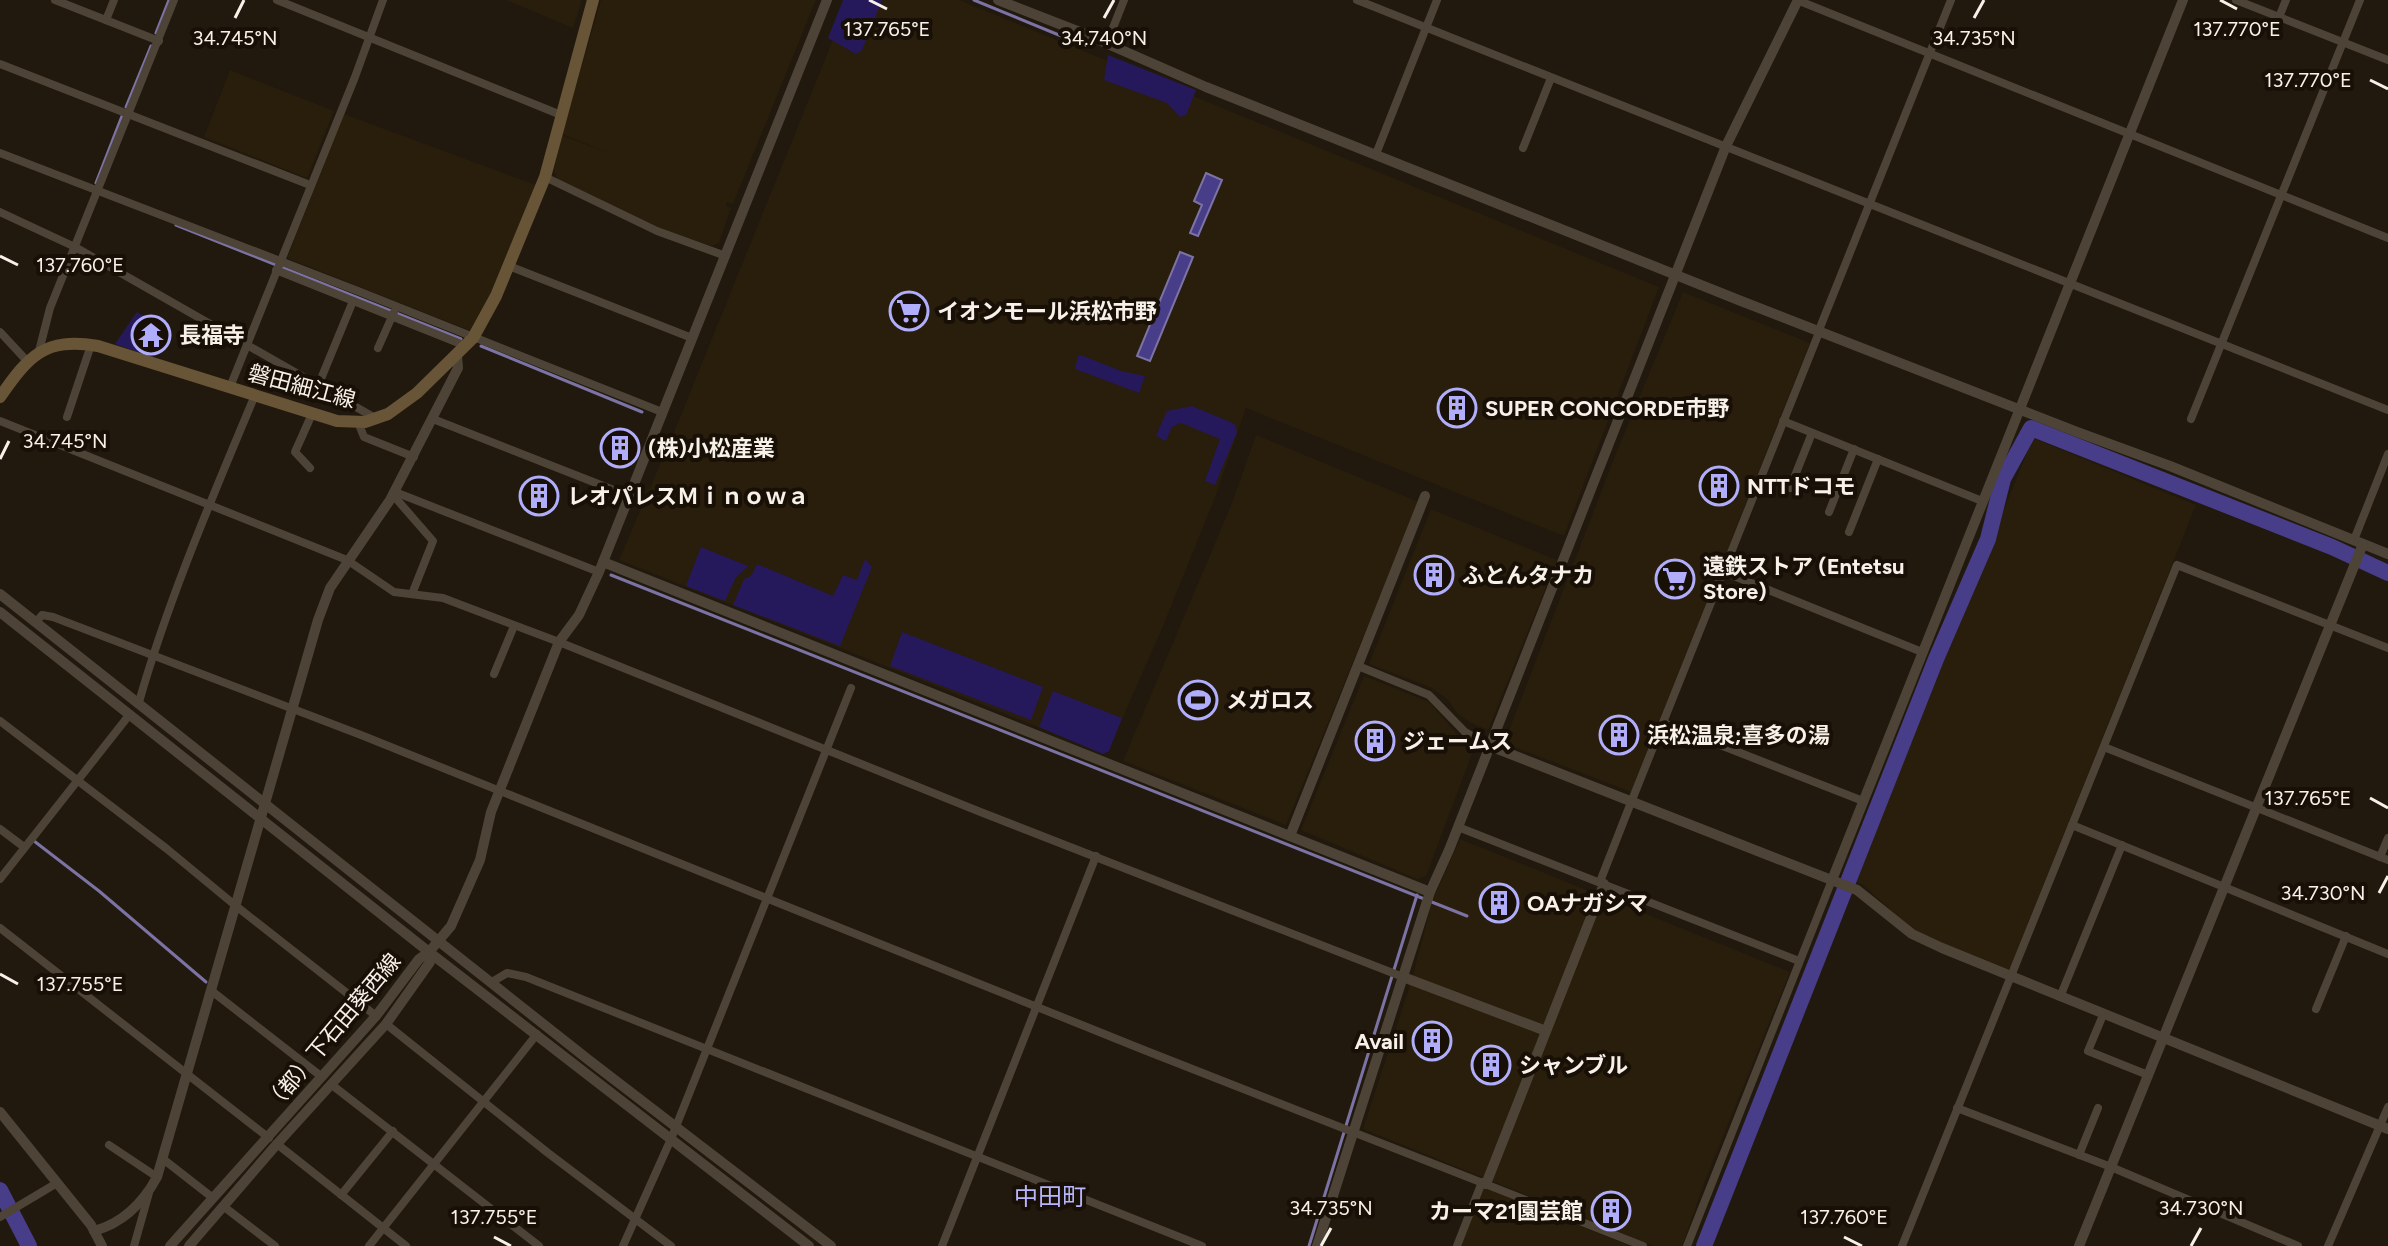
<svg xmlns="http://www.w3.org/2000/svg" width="2388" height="1246" viewBox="0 0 2388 1246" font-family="Figtree,'Noto Sans JP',sans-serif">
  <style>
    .built { fill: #291d0c }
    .green { fill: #26195b }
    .water { fill: #473d88; stroke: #7c73a5; stroke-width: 2 }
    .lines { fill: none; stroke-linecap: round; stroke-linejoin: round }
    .stream { stroke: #7c73a5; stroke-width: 3 }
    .river { stroke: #473d88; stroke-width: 16 }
    .minor { stroke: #4d4437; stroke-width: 8 }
    .tertiary { stroke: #4d4437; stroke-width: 10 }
    .secondary { stroke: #685436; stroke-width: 12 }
    .ticks { fill: none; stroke: #f7f1e9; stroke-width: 3 }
    .labels { text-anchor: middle; stroke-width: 8; stroke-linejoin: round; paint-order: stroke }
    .poi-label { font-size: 22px; font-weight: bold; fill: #f7f1e9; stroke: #181006; text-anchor: start }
    .street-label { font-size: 22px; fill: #f7f1e9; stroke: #181006 }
    .neighbourhood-label { font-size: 24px; fill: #b7b5fc; stroke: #181006 }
    .ticks-label { font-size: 20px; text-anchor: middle; fill: #f7f1e9; stroke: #181006; stroke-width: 8; stroke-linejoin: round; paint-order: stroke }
  </style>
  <rect width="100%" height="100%" fill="#21190e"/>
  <g class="built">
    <path d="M506,0H582L573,28Z"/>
    <path d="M601,0H816L733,204L727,202L726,206L731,208L719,243L712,246L661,229L557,179L554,171L561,135L611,154L562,134Z"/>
    <path d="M849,0H959L1659,287L1564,536L1246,408L1214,500L1163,626L1109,749L1103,753L619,560L679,420Z"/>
    <path d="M230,70L334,111L307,178L204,137Z"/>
    <path d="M344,114L536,185L492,294L471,331L287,258Z"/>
    <path d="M1683,292L1810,343L1631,792L1504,743L1617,451Z"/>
    <path d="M1256,435L1419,502L1286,825L1123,761L1232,503Z"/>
    <path d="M2033,438L2196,505L2009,971L1916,933L1862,884L1853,881Z"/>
    <path d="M1431,509L1557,560L1488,730L1469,722L1458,714L1447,699L1430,687L1369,664Z"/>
    <path d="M1364,676L1429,702L1461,739L1472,745L1473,751L1426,876L1417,879L1301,830Z"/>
    <path d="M1460,839L1790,972L1705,1181L1682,1246H1653L1363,1129L1412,979L1432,902Z"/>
    <path d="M1483,1187L1630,1246H1459Z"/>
  </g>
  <g class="green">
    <path d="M843,0H882L862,50L856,54L828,38Z"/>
    <path d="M1108,55L1196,90L1186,115L1180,117L1167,103L1104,80Z"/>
    <path d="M137,312L150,320L133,345L155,352L153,357L115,344Z"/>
    <path d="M1081,355L1121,371L1145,376L1139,393L1075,369L1078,356Z"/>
    <path d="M1192,406L1235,424L1237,432L1215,485L1205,481L1220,439L1181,423L1172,427L1166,441L1156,436L1167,411Z"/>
    <path d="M701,547L748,566L736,577L725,601L686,586Z"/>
    <path d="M865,559L872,567L840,646L733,605L744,579L751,576L757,564L833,596L843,575L857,580Z"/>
    <path d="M902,632L1043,687L1031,720L890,666Z"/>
    <path d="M1053,691L1122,718L1109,751L1103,754L1039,727Z"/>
  </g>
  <g class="water">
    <path d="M1206,173L1222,180L1198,236L1190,233L1202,205L1194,201Z"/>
    <path d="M1180,252L1193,257L1150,361L1137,356Z"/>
  </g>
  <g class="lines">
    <g class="stream">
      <path d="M974,0L1088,47"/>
      <path d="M156,33L169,0"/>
      <path d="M126,107L151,46"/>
      <path d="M96,183L122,116"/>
      <path d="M176,225L461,339"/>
      <path d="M481,346L642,412"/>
      <path d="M611,575L1467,916"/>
      <path d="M34,841L99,891L206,982"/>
      <path d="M1309,1246L1417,895"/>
    </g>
    <g class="river">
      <path d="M0,1190L29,1246"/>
      <path d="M1704,1246L1936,659L1988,539L2003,479L2031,428L2332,547L2388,573"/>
    </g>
    <g class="minor">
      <path d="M55,0L159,41"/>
      <path d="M277,0L561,115"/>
      <path d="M1357,0L2388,410"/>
      <path d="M1797,0L2388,238"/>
      <path d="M2236,0L2388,60"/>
      <path d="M2279,17L2286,0"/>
      <path d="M106,20L114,0"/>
      <path d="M1107,43L1124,0"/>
      <path d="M0,64L310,185"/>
      <path d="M1523,148L1551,78"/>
      <path d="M0,153L358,291L662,412"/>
      <path d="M1376,154L1437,0"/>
      <path d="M545,177L657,231L723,255"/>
      <path d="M0,212L75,247L377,419"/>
      <path d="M509,266L692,338"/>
      <path d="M276,270L466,346"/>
      <path d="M1819,330L1951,0"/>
      <path d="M0,332L27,361"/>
      <path d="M378,348L394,312"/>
      <path d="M39,351L50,308L174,0"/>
      <path d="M318,386L353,301"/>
      <path d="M230,387L355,77L383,0"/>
      <path d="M67,417L91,345"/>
      <path d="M433,419L629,496"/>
      <path d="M2191,419L2360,0"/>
      <path d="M0,421L347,560L394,592L443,598L559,642L978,811L1403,977"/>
      <path d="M1783,421L1982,501"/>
      <path d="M358,422L364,437L414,457"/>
      <path d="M310,468L295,452L312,414"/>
      <path d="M1790,488L1812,433"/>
      <path d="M395,492L599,572"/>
      <path d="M393,495L433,541L412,594"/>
      <path d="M1829,512L1854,449"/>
      <path d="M1849,532L1878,459"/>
      <path d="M2354,540L2388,454"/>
      <path d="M1724,572L1922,652"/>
      <path d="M36,622L42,615L53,617L361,735L1144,1050L1643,1246"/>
      <path d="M1358,666L1429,695L1465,732L1490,746"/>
      <path d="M494,674L514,626"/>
      <path d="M139,702C169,597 213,496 255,395"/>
      <path d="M0,721L167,849L236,906L376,1016"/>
      <path d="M1664,723L1863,801"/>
      <path d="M2104,747L2388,860"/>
      <path d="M2072,825L2388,954"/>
      <path d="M1458,827L1799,961"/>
      <path d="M0,829L24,847"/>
      <path d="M2380,857L2388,838"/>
      <path d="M0,879L130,714"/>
      <path d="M1604,884L1601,879L1630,805L1820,330"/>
      <path d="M0,928L269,1138"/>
      <path d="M492,982L507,973L526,977L1202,1246"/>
      <path d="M213,992L322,1077"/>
      <path d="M2060,997L2122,845"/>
      <path d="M2316,1009L2346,936"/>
      <path d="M2103,1015L2088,1051L2148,1075"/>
      <path d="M386,1024L548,1153L671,1246"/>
      <path d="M332,1085L539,1246"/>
      <path d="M1957,1108L2111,1167L2298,1246"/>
      <path d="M277,1144L406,1246"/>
      <path d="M109,1145L157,1177"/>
      <path d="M2079,1155L2098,1108"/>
      <path d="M163,1159L213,1198"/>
      <path d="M341,1195L393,1131"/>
      <path d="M223,1206L275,1246"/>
      <path d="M0,1217L57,1183"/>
      <path d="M134,1246L149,1193"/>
      <path d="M369,1246L537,1034"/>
      <path d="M623,1246L671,1139L851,688"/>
      <path d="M942,1246L1096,856"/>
      <path d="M1457,1246L1482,1182"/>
      <path d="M1687,1246L1832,880"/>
      <path d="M1902,1246L2177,565L2388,648"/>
      <path d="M2328,1246L2388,1107"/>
    </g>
    <g class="tertiary">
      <path d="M998,0L1085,34L1206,87L1741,301L2077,432L2170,466L2388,554"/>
      <path d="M603,562L1430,892"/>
      <path d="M0,594L590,1061L831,1246"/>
      <path d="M0,612L429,952L809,1246"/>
      <path d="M1490,746L1857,890L1912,934L1942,948L2388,1129"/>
      <path d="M1290,836L1425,496"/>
      <path d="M1832,880L2183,0"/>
      <path d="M1403,977L1546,1031"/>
      <path d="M0,1112L91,1225L102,1246"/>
      <path d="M1486,1184L1604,884"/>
      <path d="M94,1231C123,1223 143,1203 157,1177L318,620L330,588L390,500L458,368L457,356"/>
      <path d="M170,1246L376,1016L419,959L429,952L451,926L480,860L491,812L559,642L579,615L599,572L827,0"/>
      <path d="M189,1246L277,1144L386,1024L430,962L429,952"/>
      <path d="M1317,1246L1430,892L1449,850L1726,146L1798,0"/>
      <path d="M2079,1246L2363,544"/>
    </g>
    <path class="secondary" d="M0,397C29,356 44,337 98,346L337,421L365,422L388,414L417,393L473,338L496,296L545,177L593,0"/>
  </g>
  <path class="ticks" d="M869,0L887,9M2220,0L2237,9M235,18L244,0M1104,18L1114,0M1974,18L1984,0M2370,80L2388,89M0,256L18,265M0,459L9,441M2370,798L2388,808M2379,893L2388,876M0,974L18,984M494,1237L511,1246M1844,1237L1862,1246M1321,1246L1331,1228M2191,1246L2201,1228"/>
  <defs>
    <symbol id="supermarket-ring" viewBox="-11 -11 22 22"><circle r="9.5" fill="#181006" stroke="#b0adfa" stroke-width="1.5"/><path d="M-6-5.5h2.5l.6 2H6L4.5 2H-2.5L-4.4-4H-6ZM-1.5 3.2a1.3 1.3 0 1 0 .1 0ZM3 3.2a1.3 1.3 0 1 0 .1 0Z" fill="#b0adfa"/></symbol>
    <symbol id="temple-ring" viewBox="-11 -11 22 22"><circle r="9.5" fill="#181006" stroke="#b0adfa" stroke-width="1.5"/><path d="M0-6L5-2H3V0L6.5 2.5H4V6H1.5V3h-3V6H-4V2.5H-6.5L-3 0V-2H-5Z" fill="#b0adfa"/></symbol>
    <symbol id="building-ring" viewBox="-11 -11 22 22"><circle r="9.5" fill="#181006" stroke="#b0adfa" stroke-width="1.5"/><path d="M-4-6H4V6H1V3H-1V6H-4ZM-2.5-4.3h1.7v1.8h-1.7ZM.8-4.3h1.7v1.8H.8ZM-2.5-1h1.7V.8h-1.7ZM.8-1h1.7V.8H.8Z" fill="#b0adfa"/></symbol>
    <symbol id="stadium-ring" viewBox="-11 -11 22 22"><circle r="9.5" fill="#181006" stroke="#b0adfa" stroke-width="1.5"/><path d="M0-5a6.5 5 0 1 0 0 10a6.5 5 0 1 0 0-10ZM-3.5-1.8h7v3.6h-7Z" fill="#b0adfa"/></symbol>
  </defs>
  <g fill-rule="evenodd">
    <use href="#supermarket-ring" x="887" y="289" width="44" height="44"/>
    <use href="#temple-ring" x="129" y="313" width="44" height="44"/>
    <use href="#building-ring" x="1435" y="386" width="44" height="44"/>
    <use href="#building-ring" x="598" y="426" width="44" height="44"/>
    <use href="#building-ring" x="1697" y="464" width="44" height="44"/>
    <use href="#building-ring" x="517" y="474" width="44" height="44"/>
    <use href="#building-ring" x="1412" y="553" width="44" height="44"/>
    <use href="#supermarket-ring" x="1653" y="557" width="44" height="44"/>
    <use href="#stadium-ring" x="1176" y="678" width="44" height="44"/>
    <use href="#building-ring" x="1597" y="713" width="44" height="44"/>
    <use href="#building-ring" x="1353" y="719" width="44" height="44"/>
    <use href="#building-ring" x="1477" y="881" width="44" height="44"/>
    <use href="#building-ring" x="1410" y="1019" width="44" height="44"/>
    <use href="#building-ring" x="1469" y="1043" width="44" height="44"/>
    <use href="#building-ring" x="1589" y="1189" width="44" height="44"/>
  </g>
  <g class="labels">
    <g class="poi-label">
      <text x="937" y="319">イオンモール浜松市野</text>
      <text x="179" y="343">長福寺</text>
      <text x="1485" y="416">SUPER CONCORDE市野</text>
      <text x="648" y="456">(株)小松産業</text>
      <text x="1747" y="494">NTTドコモ</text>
      <text x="567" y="504">レオパレスＭｉｎｏｗａ</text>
      <text x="1703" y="574">遠鉄ストア (Entetsu<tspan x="1703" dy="25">Store)</tspan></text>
      <text x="1462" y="583">ふとんタナカ</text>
      <text x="1226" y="708">メガロス</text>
      <text x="1647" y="743">浜松温泉;喜多の湯</text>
      <text x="1403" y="749">ジェームス</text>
      <text x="1527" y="911">OAナガシマ</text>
      <text x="1404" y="1049" text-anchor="end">Avail</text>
      <text x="1519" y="1073">シャンブル</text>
      <text x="1583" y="1219" text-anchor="end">カーマ21園芸館</text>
    </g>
    <g class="street-label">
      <text transform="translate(302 386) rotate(15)" y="8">磐田細江線</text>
      <text transform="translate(332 1032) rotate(-50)" y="8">（都）下石田葵西線</text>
    </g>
    <g class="neighbourhood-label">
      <text x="1050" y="1205">中田町</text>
    </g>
  </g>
  <g class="ticks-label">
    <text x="887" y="36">137.765°E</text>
    <text x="2237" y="36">137.770°E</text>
    <text x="235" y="45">34.745°N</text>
    <text x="1104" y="45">34.740°N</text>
    <text x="1974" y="45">34.735°N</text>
    <text x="2308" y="87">137.770°E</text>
    <text x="80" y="272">137.760°E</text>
    <text x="65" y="448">34.745°N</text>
    <text x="2308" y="805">137.765°E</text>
    <text x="2323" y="900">34.730°N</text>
    <text x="80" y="991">137.755°E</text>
    <text x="1331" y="1215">34.735°N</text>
    <text x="2201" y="1215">34.730°N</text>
    <text x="494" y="1224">137.755°E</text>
    <text x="1844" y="1224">137.760°E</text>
  </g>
</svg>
